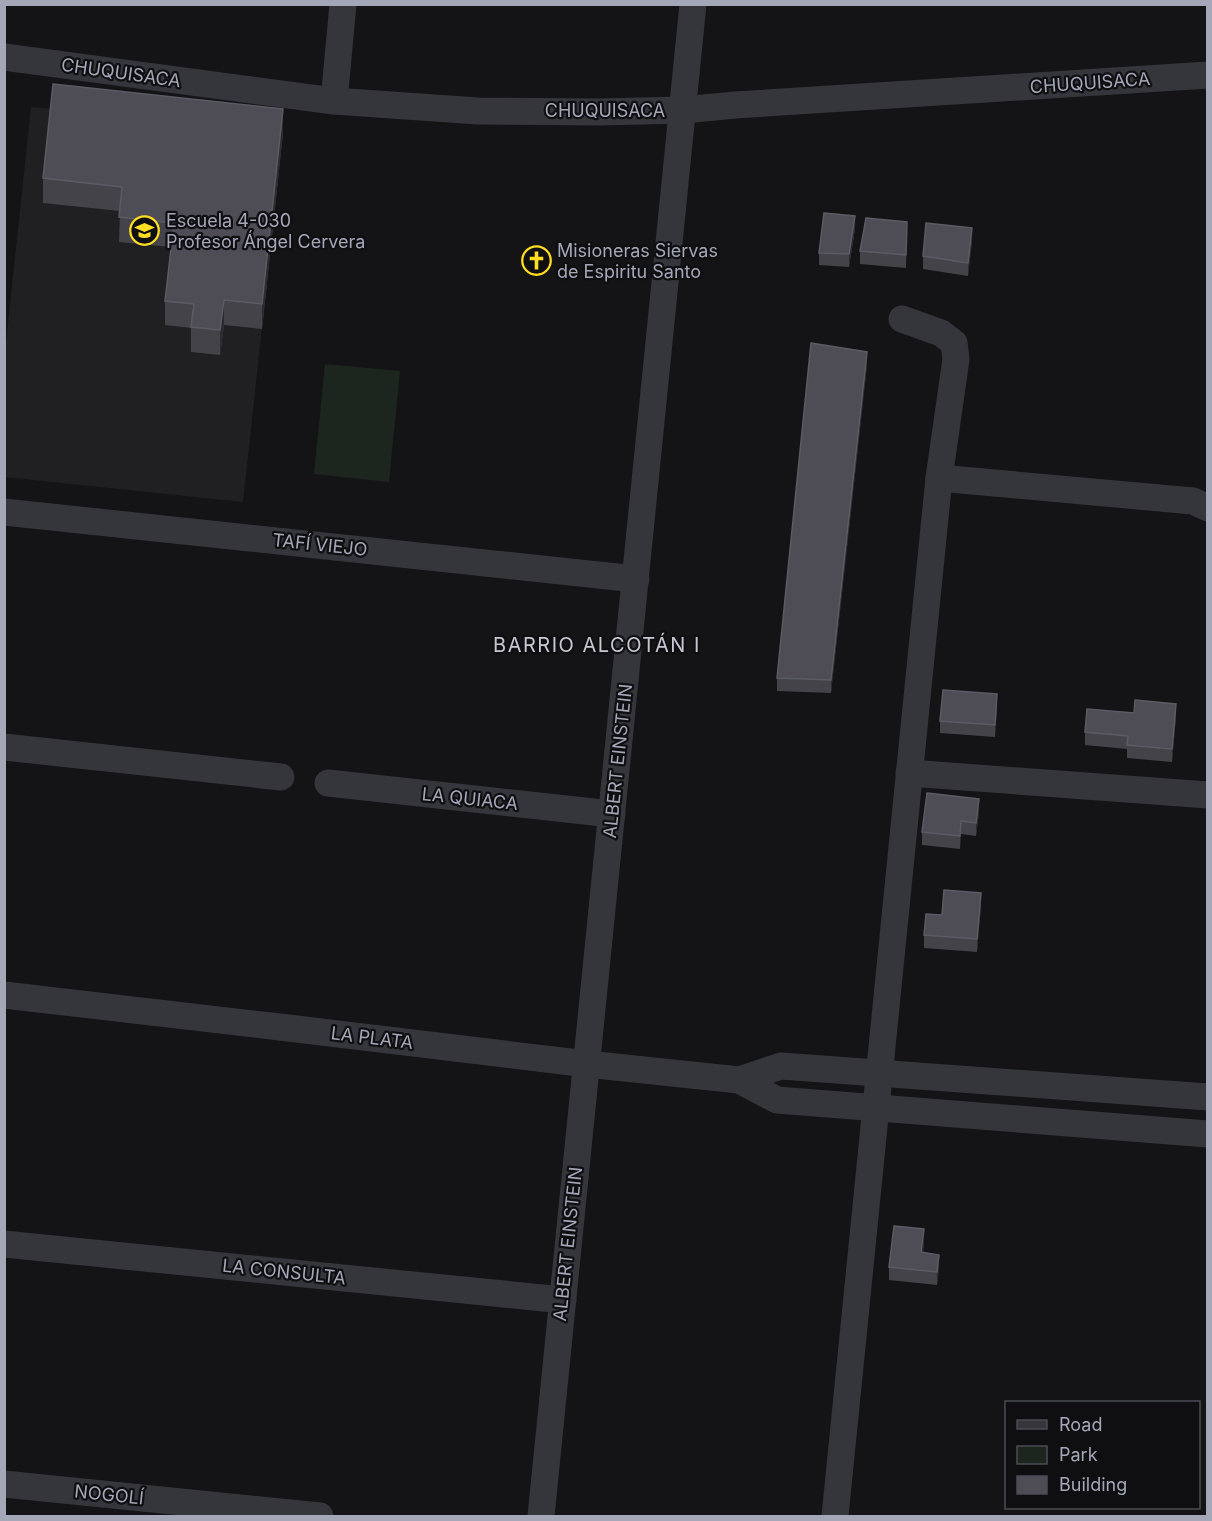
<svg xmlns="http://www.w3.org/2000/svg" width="1212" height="1521" viewBox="0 0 1212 1521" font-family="Inter,sans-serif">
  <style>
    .built { fill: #202023 }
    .green { fill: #1c251e }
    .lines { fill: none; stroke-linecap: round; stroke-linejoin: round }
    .minor { stroke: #35353c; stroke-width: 27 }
    .wall { fill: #434349 }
    .shaded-wall { fill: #2c2b30 }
    .building { fill: #4e4d55; stroke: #5b5b65; stroke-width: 1.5 }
    .labels { text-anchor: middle; stroke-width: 4.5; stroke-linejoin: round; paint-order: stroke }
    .street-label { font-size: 18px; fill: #a4a7b8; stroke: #0f0f11 }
    .poi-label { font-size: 18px; fill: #a4a7b8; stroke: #0f0f11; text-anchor: start }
    .neighbourhood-label { font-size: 20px; letter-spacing: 1.5px; fill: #c6c7d3; stroke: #0f0f11 }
  </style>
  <rect width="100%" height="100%" fill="#141416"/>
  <path class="built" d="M31,107L283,133L243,502L5,477V352Z"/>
  <path class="green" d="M325,364L400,371L389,482L314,474Z"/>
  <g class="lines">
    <g class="minor">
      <path d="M4,57L334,101L478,111L599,112L683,110L735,105L1208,75"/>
      <path d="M334,101L343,4"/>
      <path d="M939,478L1193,501L1208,508"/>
      <path d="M4,512L636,579"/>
      <path d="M4,747L281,777"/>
      <path d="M909,773L1208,795"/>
      <path d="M328,783L612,814"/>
      <path d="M4,995L280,1027L587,1064L739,1080L777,1100L1208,1134"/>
      <path d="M739,1080L781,1066L1208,1097"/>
      <path d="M4,1244L563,1300"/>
      <path d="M4,1484L320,1516"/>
      <path d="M541,1516L693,4"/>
      <path d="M835,1516L939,478L956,359L954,343L941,333L902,319"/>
    </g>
  </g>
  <g class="wall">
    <path d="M283,133L262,329L224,325L220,355L191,352V328L165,325V301L171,247L119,242L120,211L43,203V178Z"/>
    <path d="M907,222L906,268L860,264V251Z"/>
    <path d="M855,229L849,267L819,265V253Z"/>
    <path d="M972,241L968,276L923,269V256Z"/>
    <path d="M867,365L831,693L777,691V678Z"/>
    <path d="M997,707L995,737L940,733V721Z"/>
    <path d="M1176,717L1172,762L1127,758V749L1085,745V732Z"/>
    <path d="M979,812L976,836L961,834L960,849L922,845V832Z"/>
    <path d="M981,906L977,952L924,948V935L942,915Z"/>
    <path d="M924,1242L923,1253L939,1268L937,1285L889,1280V1267Z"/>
  </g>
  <g class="shaded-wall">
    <path d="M283,109V133L262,329V304Z"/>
    <path d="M855,216V229L849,267V254Z"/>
    <path d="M972,228V241L968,276V263Z"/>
    <path d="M224,300V325L220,355V330Z"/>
    <path d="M867,352V365L831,693V680Z"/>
    <path d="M997,694V707L995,737V725Z"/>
    <path d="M1176,704V717L1172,762V749Z"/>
    <path d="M979,799V812L976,836V823Z"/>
    <path d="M961,821V834L960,849V836Z"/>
    <path d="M981,893V906L977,952V939Z"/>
    <path d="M924,1229V1242L921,1265V1252Z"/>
    <path d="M939,1255V1268L937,1285V1272Z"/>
  </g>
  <g class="building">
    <path d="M53,84L283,109L262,304L224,300L220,330L191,327L194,304L165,301L174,223L119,217L122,187L43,178Z"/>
    <path d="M824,213L855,216L849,254L819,253Z"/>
    <path d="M866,218L907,222L906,255L860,251Z"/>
    <path d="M926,223L972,228L968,263L923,256Z"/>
    <path d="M811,343L867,352L831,680L777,678Z"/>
    <path d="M943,690L997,694L995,725L940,721Z"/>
    <path d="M1135,700L1176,704L1172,749L1127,745L1128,736L1085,732L1087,709L1134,713Z"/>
    <path d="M927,793L979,799L976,823L961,821L960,836L922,832Z"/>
    <path d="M944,890L981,893L977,939L924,935L926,914L942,915Z"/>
    <path d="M894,1226L924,1229L921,1252L939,1255L937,1272L889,1267Z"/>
  </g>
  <defs>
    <symbol id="school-ring" viewBox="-11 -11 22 22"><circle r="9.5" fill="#0f0f11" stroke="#ffde23" stroke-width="1.5"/><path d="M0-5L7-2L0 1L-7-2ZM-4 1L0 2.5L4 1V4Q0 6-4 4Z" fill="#ffde23"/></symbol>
    <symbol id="church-ring" viewBox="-11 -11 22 22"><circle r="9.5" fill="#0f0f11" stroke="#ffde23" stroke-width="1.5"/><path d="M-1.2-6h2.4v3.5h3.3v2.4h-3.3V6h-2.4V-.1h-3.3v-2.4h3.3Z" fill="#ffde23"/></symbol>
  </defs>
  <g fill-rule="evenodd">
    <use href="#school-ring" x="128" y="214" width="33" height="33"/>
    <use href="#church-ring" x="520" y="244" width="33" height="33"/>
  </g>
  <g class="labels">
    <g class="street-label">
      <text transform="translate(121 73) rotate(8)" y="6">CHUQUISACA</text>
      <text transform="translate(1090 83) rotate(-4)" y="6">CHUQUISACA</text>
      <text x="605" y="117">CHUQUISACA</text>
      <text transform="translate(320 545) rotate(6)" y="6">TAFÍ VIEJO</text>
      <text transform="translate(618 761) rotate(-84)" y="6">ALBERT EINSTEIN</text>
      <text transform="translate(470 799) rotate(6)" y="6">LA QUIACA</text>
      <text transform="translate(372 1038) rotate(7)" y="6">LA PLATA</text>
      <text transform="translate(568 1244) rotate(-84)" y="6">ALBERT EINSTEIN</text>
      <text transform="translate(284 1272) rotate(6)" y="6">LA CONSULTA</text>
      <text transform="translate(109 1495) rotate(6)" y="6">NOGOLÍ</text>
    </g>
    <g class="poi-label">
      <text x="166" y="227">Escuela 4-030<tspan x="166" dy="21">Profesor Ángel Cervera</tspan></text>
      <text x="557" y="257">Misioneras Siervas<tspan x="557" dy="21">de Espiritu Santo</tspan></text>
    </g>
    <g class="neighbourhood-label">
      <text x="597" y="652">BARRIO ALCOTÁN I</text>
    </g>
  </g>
  <rect width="1212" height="1521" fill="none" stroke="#a4a7b8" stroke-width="12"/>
  <rect x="1005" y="1401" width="195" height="108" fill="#0f0f11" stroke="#4b4c54" stroke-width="1.5"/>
  <rect x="1017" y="1420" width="30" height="9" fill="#35353c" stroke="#4b4c54" stroke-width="1.5"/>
  <text x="1059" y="1431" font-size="18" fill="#a4a7b8">Road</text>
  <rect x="1017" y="1446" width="30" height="18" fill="#1c251e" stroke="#4b4c54" stroke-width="1.5"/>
  <text x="1059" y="1461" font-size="18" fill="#a4a7b8">Park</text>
  <rect x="1017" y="1476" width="30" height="18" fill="#4e4d55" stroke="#4b4c54" stroke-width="1.5"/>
  <text x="1059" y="1491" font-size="18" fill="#a4a7b8">Building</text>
</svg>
